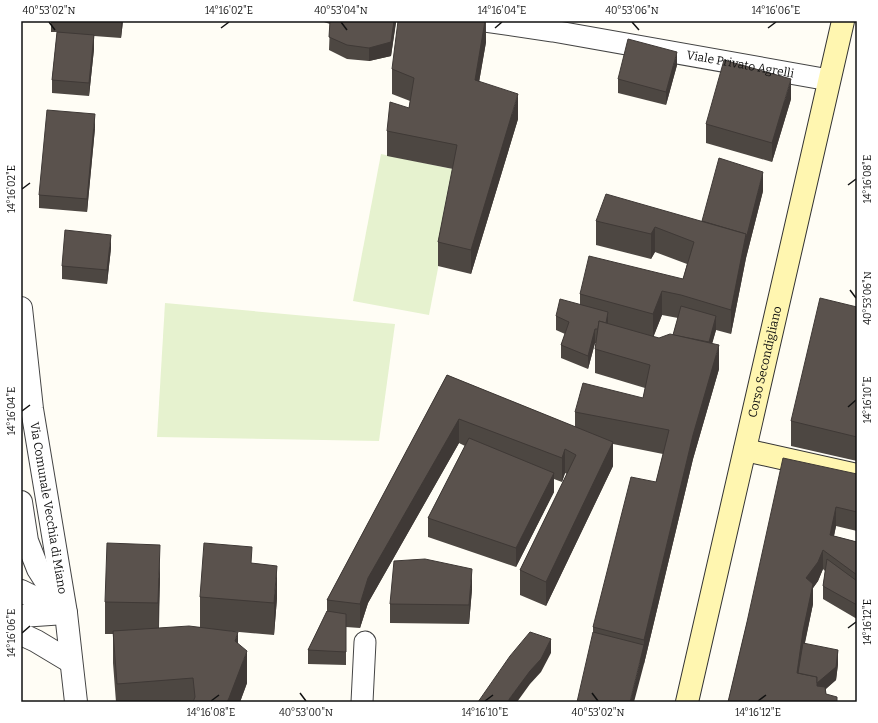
<svg xmlns="http://www.w3.org/2000/svg" width="878" height="723" viewBox="0 0 878 723" font-family="Bitter,serif">
  <style>
    .pitch { fill: #e6f2cf }
    .lines { fill: none; stroke-linecap: round; stroke-linejoin: round }
    .minor-casing { stroke: #444; stroke-width: 23 }
    .tertiary-casing { stroke: #444; stroke-width: 24 }
    .secondary-casing { stroke: #333; stroke-width: 24 }
    .minor { stroke: #fff; stroke-width: 21 }
    .tertiary { stroke: #fff; stroke-width: 22 }
    .secondary { stroke: #fff6b0; stroke-width: 22 }
    .wall { fill: #4d4742; fill-rule: evenodd }
    .shaded-wall { fill: #3f3936 }
    .building { fill: #5a524d; stroke: #3f3936 }
    .ticks { fill: none; stroke: #111; stroke-width: 1.5 }
    .labels { text-anchor: middle; stroke-width: 4; stroke-linejoin: round; paint-order: stroke }
    .street-label { font-size: 12px; fill: #111; stroke: #fff }
    .neatline { fill: none; stroke: #111; stroke-width: 1.5 }
    .ticks-label { font-size: 10px; text-anchor: middle; fill: #111 }
  </style>
  <rect width="100%" height="100%" fill="#fffdf5"/>
  <g class="pitch">
    <path d="M381,154L457,170L429,315L353,301Z"/>
    <path d="M165,303L395,324L379,441L157,437Z"/>
  </g>
  <g class="lines">
    <defs>
      <g id="minor">
        <path id="s1" d="M485,21L553,31L829,80"/>
        <path d="M362,702L365,642"/>
      </g>
      <g id="tertiary">
        <path id="s2" d="M21,308L32,409L66,613L76,702"/>
        <path d="M21,502L27,541L38,569L61,605"/>
        <path d="M21,591L66,613"/>
        <path d="M21,616L65,613"/>
        <path d="M21,634L36,641L71,662"/>
      </g>
      <g id="secondary">
        <path d="M745,450L857,475"/>
        <path id="s3" d="M687,702L843,21"/>
      </g>
    </defs>
    <use href="#minor" class="minor-casing"/>
    <use href="#tertiary" class="tertiary-casing"/>
    <use href="#secondary" class="secondary-casing"/>
    <use href="#minor" class="minor"/>
    <use href="#tertiary" class="tertiary"/>
    <use href="#secondary" class="secondary"/>
  </g>
  <g class="wall">
    <path d="M51,21H123L121,38L94,36V49L89,96L52,93V80L57,32H51Z"/>
    <path d="M321,21H396L391,56L369,61L347,59L329,50L330,24Z"/>
    <path d="M486,21V42L479,82L518,119L471,274L438,266V242L453,169L387,156V131L409,108L410,101L392,94V69Z"/>
    <path d="M677,65L666,105L618,93V79Z"/>
    <path d="M791,99L772,162L706,143V124Z"/>
    <path d="M95,128L87,212L39,208V195Z"/>
    <path d="M763,191L746,258L731,334L716,330L712,343L719,369L693,459L644,664L593,632V627L656,482L663,454L613,444V466L546,606L520,595V570L567,474L565,473L562,482L554,479V492L516,567L428,537V518L465,446L459,443L368,603L360,628L346,627V665L308,664V650L327,611V600L447,375L575,427V412L643,398L645,388L595,373V349L596,343H595L588,369L561,358V345L565,334L556,330V316L580,305V294L683,279L687,264L655,252L651,259L596,245V221H702ZM662,315L678,318L673,335L659,338L653,337Z"/>
    <path d="M111,248L107,284L62,279V266Z"/>
    <path d="M857,307V461L791,446V421Z"/>
    <path d="M857,474V531L836,526L834,536L857,542V619L823,599V586L825,571L823,569L818,581L813,588V604L805,643L838,664L836,680L826,689V694L837,702H728L747,622Z"/>
    <path d="M252,563L277,598L274,635L228,631L238,643L247,683L240,702H116L113,663V634H105V602L160,577L159,628L200,627V597Z"/>
    <path d="M472,589L469,624L390,623V604Z"/>
  </g>
  <g class="shaded-wall">
    <path d="M121,21H123L121,38Z"/>
    <path d="M394,21H396V23L391,56L369,61V48Z"/>
    <path d="M485,21L486,42L475,105V80Z"/>
    <path d="M94,35V49L89,96V83Z"/>
    <path d="M677,52V65L666,105V92Z"/>
    <path d="M791,79V99L772,162V143Z"/>
    <path d="M518,94V119L471,274V250Z"/>
    <path d="M95,114V128L87,212V199Z"/>
    <path d="M763,172V191L746,258L731,334V310L746,234Z"/>
    <path d="M655,227V252L651,259V234Z"/>
    <path d="M111,235V248L107,284V270Z"/>
    <path d="M662,291V315L653,338V314Z"/>
    <path d="M608,312V326L605,328Z"/>
    <path d="M716,316V330L706,366V353Z"/>
    <path d="M595,329V343L588,369V356Z"/>
    <path d="M719,345V369L693,459L644,664L634,702H630L644,645V640L693,435Z"/>
    <path d="M459,419V443L368,603L360,628V604L368,578Z"/>
    <path d="M613,442V466L546,606V582Z"/>
    <path d="M565,449V473L562,482V458Z"/>
    <path d="M554,473V492L516,567V548Z"/>
    <path d="M836,507V526L830,554V535Z"/>
    <path d="M160,545V577L158,635V603Z"/>
    <path d="M823,550V569L818,581L813,588V604L797,679V673L806,578Z"/>
    <path d="M277,566V598L274,635V603Z"/>
    <path d="M472,569V589L469,624V605Z"/>
    <path d="M238,632V664L235,641Z"/>
    <path d="M551,639V653L541,672L530,684L517,702H507Z"/>
    <path d="M838,650V664L836,680L817,696V683Z"/>
    <path d="M247,651V683L240,702H227Z"/>
  </g>
  <g class="building">
    <path d="M330,21H394L391,42L369,48L347,45L329,37Z"/>
    <path d="M398,21H485L475,80L518,94L471,250L438,242L457,145L387,131L390,102L409,108L414,78L392,69Z"/>
    <path d="M57,32L94,35L89,83L52,80Z"/>
    <path d="M628,39L677,52L666,92L618,79Z"/>
    <path d="M724,60L791,79L772,143L706,124Z"/>
    <path d="M47,110L95,114L87,199L39,195Z"/>
    <path d="M719,158L763,172L746,239V234L702,221Z"/>
    <path d="M606,194L746,234L731,310L681,295L662,291L653,314L580,294L589,256L683,279L694,242L655,227L651,234L596,221Z"/>
    <path d="M65,230L111,235L107,270L62,266Z"/>
    <path d="M820,298L857,307V437L791,421Z"/>
    <path d="M560,299L608,312L606,323L599,321L598,329H595L588,356L561,345L569,322L556,316Z"/>
    <path d="M681,306L716,316L709,342L673,335Z"/>
    <path d="M599,321L659,338L670,334L719,345L693,435L644,640L593,627L631,477L656,482L669,430L575,412L583,383L643,398L650,365L595,349Z"/>
    <path d="M447,375L613,442L546,582L520,570L576,455L565,449L562,458L459,419L368,578L360,604L327,600Z"/>
    <path d="M469,438L554,473L516,548L428,518Z"/>
    <path d="M783,458L857,474V512L836,507L830,535L857,542V575L823,550L818,562L806,578L813,584L803,631L797,673L817,677V686L825,687L826,694L837,697V702H728L747,622Z"/>
    <path d="M107,543L160,545L158,603L105,602Z"/>
    <path d="M204,543L252,547L251,563L277,566L274,603L200,597Z"/>
    <path d="M425,559L472,569L469,605L390,604L394,561Z"/>
    <path d="M827,559L857,581V605L823,586Z"/>
    <path d="M327,611L346,614V652L308,650Z"/>
    <path d="M189,626L238,632L235,641L247,651L229,698L227,702H193L195,697L193,678L117,684L113,631Z"/>
    <path d="M530,632L551,639L541,659L530,671L507,702H478L510,656Z"/>
    <path d="M593,632L644,645L630,702H577Z"/>
    <path d="M803,643L838,650L836,667L817,683V677L798,673Z"/>
  </g>
  <path class="ticks" d="M49,22L55,30M341,22L347,30M632,22L639,30M221,28L229,22M495,28L502,22M768,28L776,22M848,185L856,179M22,189L30,183M850,290L856,298M848,407L856,400M22,411L30,405M848,628L856,622M22,633L30,626M300,693L306,701M592,693L598,701M211,701L219,695M485,701L493,695M758,701L766,695"/>
  <g class="labels">
    <g class="street-label">
      <text dy="4" stroke="none"><textPath href="#s1" startOffset="259">Viale Privato Agrelli</textPath></text>
      <text dy="4" stroke="none"><textPath href="#s3" startOffset="349">Corso Secondigliano</textPath></text>
      <text dy="4" stroke="none"><textPath href="#s2" startOffset="202">Via Comunale Vecchia di Miano</textPath></text>
    </g>
  </g>
  <rect width="878" height="723" fill="none" stroke="#ffffff" stroke-width="44"/>
  <rect x="22" y="22" width="834" height="679" class="neatline"/>
  <g class="ticks-label">
    <text x="49" y="14">40°53'02"N</text>
    <text x="229" y="14">14°16'02"E</text>
    <text x="341" y="14">40°53'04"N</text>
    <text x="502" y="14">14°16'04"E</text>
    <text x="632" y="14">40°53'06"N</text>
    <text x="776" y="14">14°16'06"E</text>
    <text transform="translate(867 179) rotate(-90)" y="4">14°16'08"E</text>
    <text transform="translate(11 189) rotate(-90)" y="4">14°16'02"E</text>
    <text transform="translate(867 298) rotate(-90)" y="4">40°53'06"N</text>
    <text transform="translate(867 400) rotate(-90)" y="4">14°16'10"E</text>
    <text transform="translate(11 411) rotate(-90)" y="4">14°16'04"E</text>
    <text transform="translate(867 622) rotate(-90)" y="4">14°16'12"E</text>
    <text transform="translate(11 633) rotate(-90)" y="4">14°16'06"E</text>
    <text x="211" y="716">14°16'08"E</text>
    <text x="306" y="716">40°53'00"N</text>
    <text x="485" y="716">14°16'10"E</text>
    <text x="598" y="716">40°53'02"N</text>
    <text x="758" y="716">14°16'12"E</text>
  </g>
</svg>
